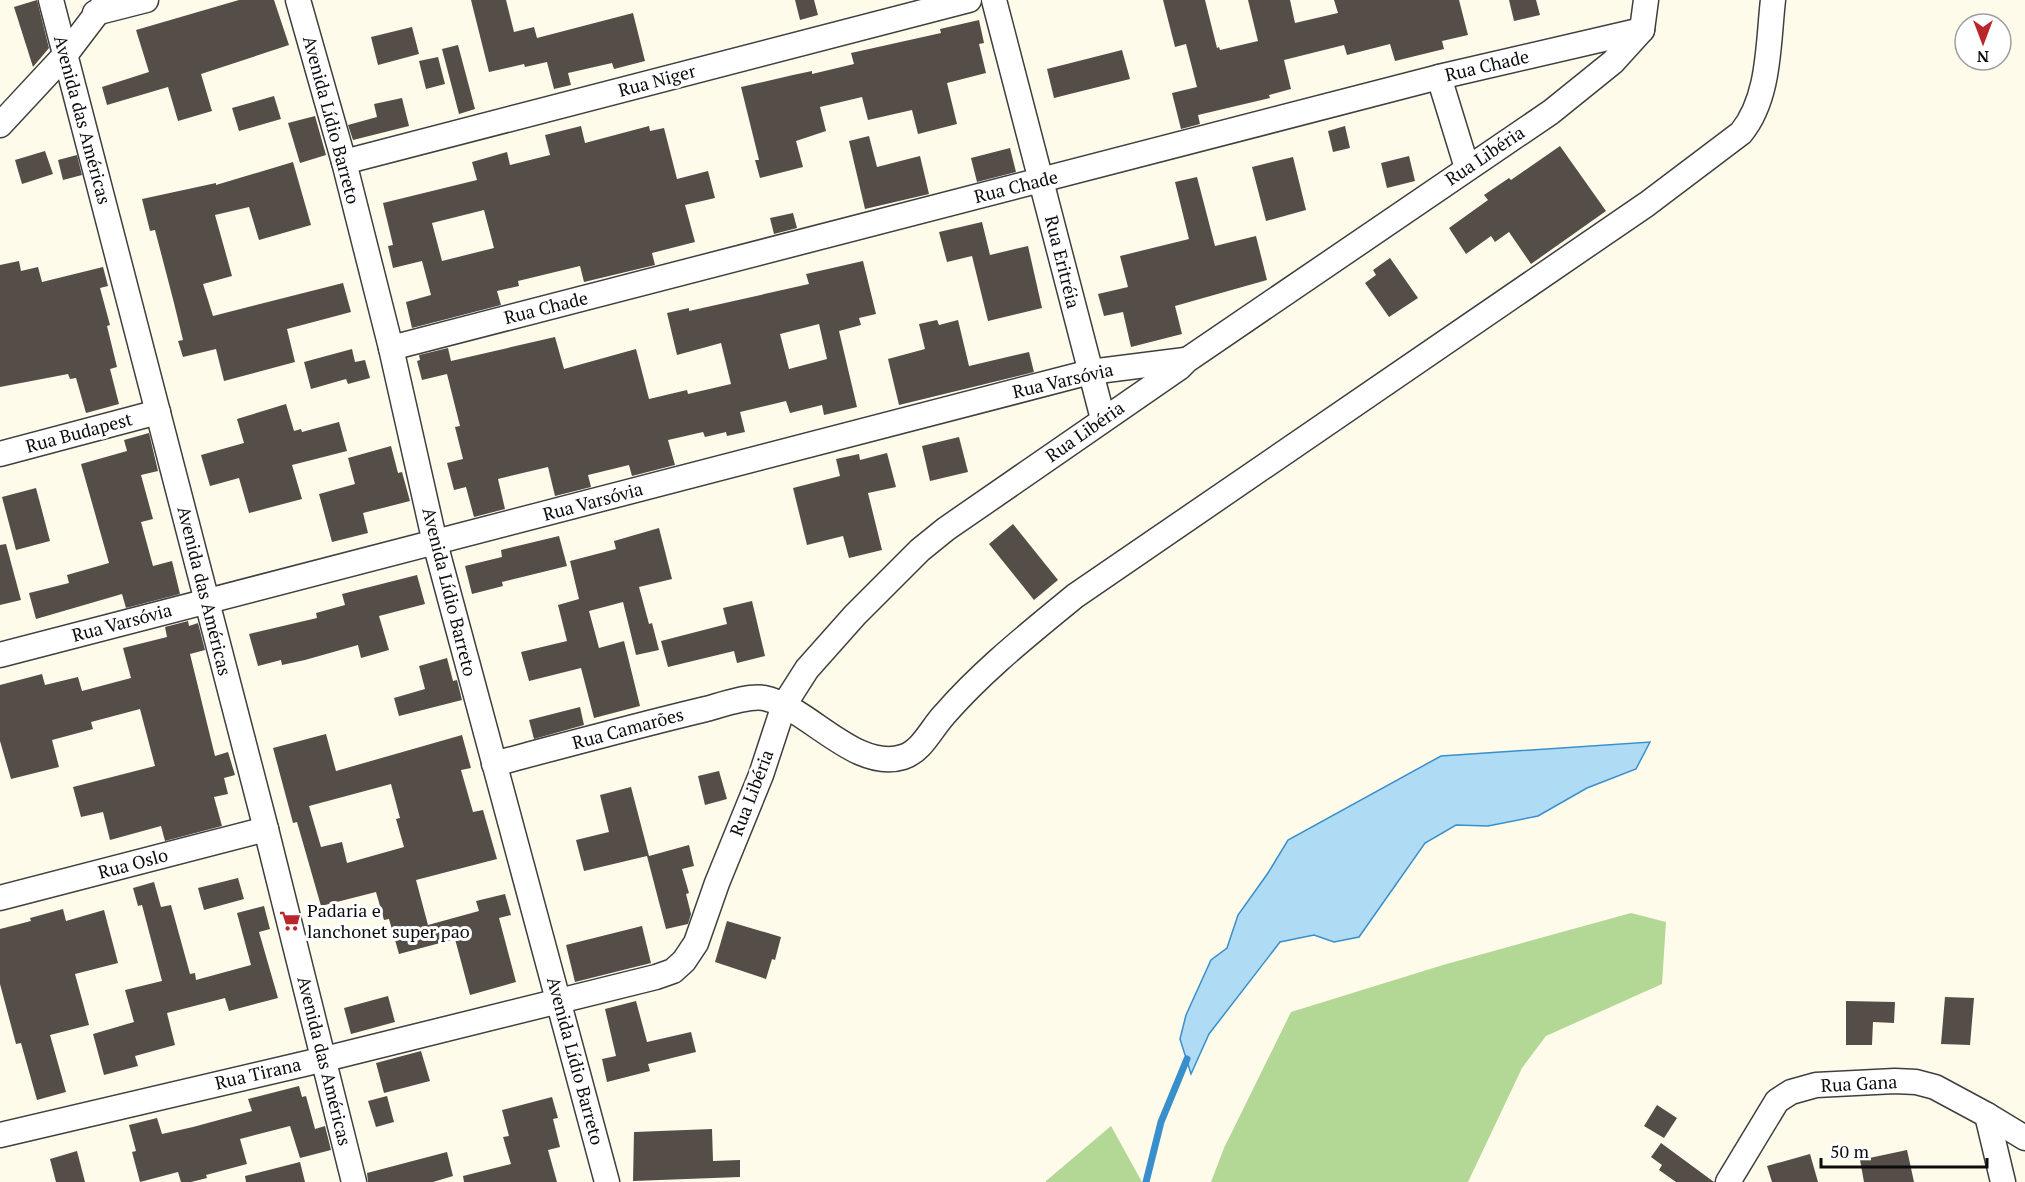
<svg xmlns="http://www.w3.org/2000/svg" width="2025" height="1182" viewBox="0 0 2025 1182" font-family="'PT Serif',serif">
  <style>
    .forest { fill: #b3d895 }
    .water { fill: #b0dbf5; stroke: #388fcb; stroke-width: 1.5 }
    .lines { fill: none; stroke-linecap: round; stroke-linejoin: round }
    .stream { stroke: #388fcb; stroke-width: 7 }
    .building { fill: #544d48; fill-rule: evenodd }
    .minor-casing { stroke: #3f3f3f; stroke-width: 27 }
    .minor { stroke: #fff; stroke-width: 24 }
    .labels { text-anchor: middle; stroke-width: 6; stroke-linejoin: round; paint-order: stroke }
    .street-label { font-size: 18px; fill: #0c0c0c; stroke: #fff }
    .poi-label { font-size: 18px; fill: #0c0c0c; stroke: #fff; text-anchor: start }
  </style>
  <rect width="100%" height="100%" fill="#fffbeb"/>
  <g class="forest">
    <path d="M1631,913L1666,922L1662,984L1546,1036L1522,1068L1468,1182H1211L1224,1148L1291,1012L1443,965Z"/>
    <path d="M1111,1126L1142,1182H1046V1181Z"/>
  </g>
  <path class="water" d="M1650,742L1636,769L1587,788L1538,816L1488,826L1456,825L1425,843L1359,937L1334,942L1314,935L1280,942L1209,1034L1191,1074L1180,1039L1186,1015L1211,960L1227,948L1238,915L1268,873L1288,840L1441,756Z"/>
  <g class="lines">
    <path class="stream" d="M1146,1182L1161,1122L1187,1059"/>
  </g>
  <g class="building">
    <path d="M37,0L49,48L33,67L14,7Z"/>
    <path d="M239,0H274L289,45L201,74L212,111L178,121L168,87L107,105L102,87L149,72L136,30Z"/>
    <path d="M471,0H506L514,32L534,27L537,38L633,13L645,61L614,69L612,63L568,73L571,85L554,89L547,62L525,67L524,64L489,72Z"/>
    <path d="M795,0H814L818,15L800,20Z"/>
    <path d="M1163,0H1205L1217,48L1219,47L1220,50L1258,41L1248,0H1290L1295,23L1338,13L1334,0H1459L1468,35L1442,41L1444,49L1395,61L1390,44L1347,55L1344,45L1284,60L1291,89L1269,95L1270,98L1198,115L1200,124L1181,129L1172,93L1197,87L1186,44L1175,47Z"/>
    <path d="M1509,0H1536L1540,15L1514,21Z"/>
    <path d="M979,20L984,43L979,44L986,73L947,83L957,124L918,134L912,110L868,120L862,97L820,107L826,131L796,141L803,167L760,178L755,160H759L741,87L793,75L812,71V74L854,64L851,53L941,33L940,29Z"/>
    <path d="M412,27L419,54L378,65L371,37Z"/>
    <path d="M458,45L475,109L459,114L442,49Z"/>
    <path d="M1122,50L1130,79L1054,98L1047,69Z"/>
    <path d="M438,57L445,84L426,89L419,61Z"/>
    <path d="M274,96L281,119L239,131L232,108Z"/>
    <path d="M402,98L409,126L353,140L348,125L377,117L374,104Z"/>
    <path d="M315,116L326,155L300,163L288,123Z"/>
    <path d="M581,126L585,143L649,126L650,131L664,128L677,179L708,171L715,198L685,205L695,242L652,253L655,265L584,282L580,266L518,281L519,286L497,291L501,305L412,328L406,302L431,295L422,261L393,268L388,246L393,245L383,203L477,180L472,162L507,152L510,165L550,155L545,135ZM484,210L494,248L442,261L432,223Z"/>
    <path d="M1345,126L1350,148L1333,152L1328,131Z"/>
    <path d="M869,136L877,167L920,156L929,194L865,209L849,141Z"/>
    <path d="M1560,146L1606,211L1531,264L1509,232L1495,242L1491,236L1466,254L1449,228L1488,200L1484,195L1509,178L1511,180Z"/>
    <path d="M1010,148L1016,172L977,182L971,158Z"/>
    <path d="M45,151L53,174L22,184L15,160Z"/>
    <path d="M77,155L82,175L63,180L58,160Z"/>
    <path d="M1409,156L1415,181L1387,188L1381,163Z"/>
    <path d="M1293,157L1306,210L1266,221L1252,167Z"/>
    <path d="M293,162L311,225L259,240L249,207L215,215L232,276L203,284L213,316L343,283L351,312L287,329L295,362L224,381L216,349L183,357L178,341L183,340L174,303L155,230L150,231L142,199L216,183V185Z"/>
    <path d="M1197,177L1215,246L1256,236L1267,280L1175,306L1182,334L1131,347L1123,312L1104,316L1098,294L1128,287L1120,256L1189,239L1175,182Z"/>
    <path d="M793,213L797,228L774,234L770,218Z"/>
    <path d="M982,222L990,255L1028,246L1042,308L988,321L972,256L947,262L939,232Z"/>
    <path d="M1390,258L1418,298L1389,317L1365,283L1376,275L1373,270Z"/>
    <path d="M19,261L21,271L38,267L42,282L103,267L108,286L100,288L110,325L107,326L117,367L110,369L119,404L86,413L76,378L70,379L68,374L0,387V265Z"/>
    <path d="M863,261L876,314L859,318L861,325L839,331L857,407L824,415L822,405L790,413L786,401L740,412L745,432L727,436L726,432L705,437L703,432L668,440L675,465L632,476L629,465L588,475L591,487L555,496L548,467L498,479L505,509L474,517L466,487L454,490L447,463L463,459L455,427L460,426L447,374L422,380L417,361L420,360L419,355L448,348L451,361L555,337L564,369L636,349L649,399L687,390L688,394L731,384L721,343L677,355L667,313L689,308V311L809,284L806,274ZM819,324L827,359L789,369L780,334Z"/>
    <path d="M937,320L939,325L958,320L969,366L1029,352L1034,372L899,405L888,359L925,349L919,324Z"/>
    <path d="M352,349L355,362L365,360L370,378L348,384L346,379L311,389L304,362Z"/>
    <path d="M286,404L294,431L301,429L302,432L339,422L347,451L292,465L302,499L249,513L239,478L210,486L201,455L244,443L237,419Z"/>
    <path d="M149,433L158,471L141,475L153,519L141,522L153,566L172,561L180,594L126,608L122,594L36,619L29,593L69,583L67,575L109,563L81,464L127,451L124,440Z"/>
    <path d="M959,437L968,472L930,481L922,446Z"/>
    <path d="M391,446L398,473L402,472L410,501L363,513L368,533L332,542L319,494L355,484L348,458Z"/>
    <path d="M887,453L896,487L868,493L882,550L849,558L843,536L807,545L793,488L840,476L836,459L859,454L860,460Z"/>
    <path d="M36,488L50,541L16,550L2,497Z"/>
    <path d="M1013,524L1058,580L1034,600L989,544Z"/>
    <path d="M659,528L672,579L639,587L649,624L652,623L659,650L636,655L623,602L589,611L599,648L624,641L640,706L594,718L581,668L529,681L521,652L567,641L558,605L579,599L570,561L616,549L614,541Z"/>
    <path d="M559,536L567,566L502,582L503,586L472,594L465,566L502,557L501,550Z"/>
    <path d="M6,544L21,600L0,605V545Z"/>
    <path d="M417,575L425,604L379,616L389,650L361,658L358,645L305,660L282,665L281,660L258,666L249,634L317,618L316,613L345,605L342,594Z"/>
    <path d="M752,601L765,656L737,663L734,651L668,667L661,641L727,624L723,608Z"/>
    <path d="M188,621L189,626L198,623L205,650L190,654L215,756L228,752L235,775L224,778L228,794L214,797L222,826L165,841L161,826L110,840L103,812L81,817L73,787L155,766L140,709L91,722L93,729L52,740L59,767L11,779L0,741V685L42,674L45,685L78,677L82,691L131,678L123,648L167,637L165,627Z"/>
    <path d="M447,658L453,681L457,680L462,700L399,716L394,698L425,689L419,666Z"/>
    <path d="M580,707L584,725L534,739L529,720Z"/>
    <path d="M326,734L336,771L462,735L471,768L461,770L473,812L483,810L497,859L416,880L428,925L479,911L476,901L505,894L511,915L499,918L516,982L470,995L455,939L399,954L389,919L384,920L376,892L321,906L297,822L293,823L273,748ZM391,784L400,818L396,819L404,847L347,863L342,842L321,847L309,806Z"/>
    <path d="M719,771L727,799L705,805L698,776Z"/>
    <path d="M631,787L649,856L689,845L694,866L682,869L689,893L686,894L691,914L688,924L666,929L647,856L584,871L576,840L609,832L600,795Z"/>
    <path d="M238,878L244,899L204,910L198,888Z"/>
    <path d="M154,882L161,907L171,905L190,974L195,973L196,980L251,965L237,913L264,906L270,929L259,932L278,998L229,1011L225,998L167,1013L175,1045L135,1056L138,1066L104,1075L93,1034L134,1022L125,990L162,981L142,905L138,906L133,888Z"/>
    <path d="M63,909L66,921L104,910L118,963L75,974L89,1025L50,1035L66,1092L37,1100L21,1043L16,1044L0,984V929L31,921L30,918Z"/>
    <path d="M727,921L781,937L775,960L772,959L766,979L715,962Z"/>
    <path d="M642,926L651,963L575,982L566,945Z"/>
    <path d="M388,996L395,1022L351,1034L344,1008Z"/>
    <path d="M1945,997L1974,998L1970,1045L1941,1044Z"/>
    <path d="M636,1001L647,1042L691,1032L696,1052L648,1064L650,1071L607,1082L602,1059L616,1056L605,1009Z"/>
    <path d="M1846,1001L1895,1002L1894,1023L1873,1022L1872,1045H1846Z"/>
    <path d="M421,1051L430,1081L384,1093L376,1063Z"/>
    <path d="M299,1086L302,1097L306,1096L315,1129L325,1126L331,1150L300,1158L290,1126L240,1139L247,1164L206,1175L207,1178L191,1182H181L178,1172L140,1182L132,1152L136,1151L129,1125L157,1118L162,1134L193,1127L252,1111L248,1099Z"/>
    <path d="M387,1096L394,1122L376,1127L368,1101Z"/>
    <path d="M552,1097L558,1118L553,1119L560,1147L548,1150L557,1182H464L463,1176L511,1164L503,1137L509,1136L502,1110Z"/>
    <path d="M1657,1105L1677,1118L1664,1138L1644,1126Z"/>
    <path d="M712,1129L713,1161L740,1160V1177L633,1181L634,1132Z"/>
    <path d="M1661,1143L1714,1182H1676L1659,1170L1662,1165L1651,1157Z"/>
    <path d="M1907,1150L1914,1182H1864L1860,1160Z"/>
    <path d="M77,1151L85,1182H56L50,1159Z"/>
    <path d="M447,1152L453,1176L433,1182H368L367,1173Z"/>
    <path d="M1810,1154L1818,1182H1772L1767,1166Z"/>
    <path d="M300,1162L305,1182H246L245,1176Z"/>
  </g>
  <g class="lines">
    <defs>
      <g id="minor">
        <path d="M51,0L266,829L354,1182"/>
        <path d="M298,0L344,162L391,348L435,543L607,1182"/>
        <path d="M994,0L1103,419"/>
        <path d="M95,13L146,0"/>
        <path d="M1439,77L1467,168"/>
        <path d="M0,125L66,54L107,0"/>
        <path d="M344,162L969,0"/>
        <path d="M391,348L1439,77L1642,30"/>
        <path d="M0,454L158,412"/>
        <path d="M0,655L1090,372L1185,360"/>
        <path d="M494,764C565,745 635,726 706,709C721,705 749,695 764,698C808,707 855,772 903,757C922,751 931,729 944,715C983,670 1029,634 1075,596L1647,204L1741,133C1770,98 1768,43 1773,0"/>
        <path d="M0,898L266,829"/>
        <path d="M1987,1115L2003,1182"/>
        <path d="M0,1135L325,1059L656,977L673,971L684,961L696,943L717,883L761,775L784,705L807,669L855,615L920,550L946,529L1179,368L1187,360L1551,112L1613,62L1642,30L1646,0"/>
        <path d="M1728,1182L1777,1101L1791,1092L1816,1085L1895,1081L1916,1082L1935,1087L1987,1115L2025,1138"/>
      </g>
    </defs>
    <use href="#minor" class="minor-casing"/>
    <use href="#minor" class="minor"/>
  </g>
  <defs>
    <symbol id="supermarket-bare" viewBox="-9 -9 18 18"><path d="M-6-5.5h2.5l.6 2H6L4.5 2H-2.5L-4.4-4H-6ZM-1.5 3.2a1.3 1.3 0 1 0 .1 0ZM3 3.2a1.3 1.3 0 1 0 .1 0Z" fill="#b9262c" stroke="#fff" stroke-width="2.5" paint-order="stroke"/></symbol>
  </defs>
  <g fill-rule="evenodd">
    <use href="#supermarket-bare" x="275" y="906" width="30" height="30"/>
  </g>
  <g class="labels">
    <g class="street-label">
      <text transform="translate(1487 66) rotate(-13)" y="6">Rua Chade</text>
      <text transform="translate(657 81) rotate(-15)" y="6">Rua Niger</text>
      <text transform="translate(82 120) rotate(75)" y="6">Avenida das Américas</text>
      <text transform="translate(331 120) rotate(75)" y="6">Avenida Lídio Barreto</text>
      <text transform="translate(1485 156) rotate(-34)" y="6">Rua Libéria</text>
      <text transform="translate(1016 187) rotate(-14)" y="6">Rua Chade</text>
      <text transform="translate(1062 262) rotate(76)" y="6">Rua Eritréia</text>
      <text transform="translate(546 308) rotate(-14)" y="6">Rua Chade</text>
      <text transform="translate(1063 381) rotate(-13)" y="6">Rua Varsóvia</text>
      <text transform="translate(1085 432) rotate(-35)" y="6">Rua Libéria</text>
      <text transform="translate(79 433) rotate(-15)" y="6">Rua Budapest</text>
      <text transform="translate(593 502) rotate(-15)" y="6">Rua Varsóvia</text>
      <text transform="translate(204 591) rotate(76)" y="6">Avenida das Américas</text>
      <text transform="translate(449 592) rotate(76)" y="6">Avenida Lídio Barreto</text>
      <text transform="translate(122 623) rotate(-15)" y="6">Rua Varsóvia</text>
      <text transform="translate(628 729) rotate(-15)" y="6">Rua Camarões</text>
      <text transform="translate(752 793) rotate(-69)" y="6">Rua Libéria</text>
      <text transform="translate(133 864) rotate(-15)" y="6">Rua Oslo</text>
      <text transform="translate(324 1061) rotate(76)" y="6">Avenida das Américas</text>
      <text transform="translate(575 1061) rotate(75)" y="6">Avenida Lídio Barreto</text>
      <text transform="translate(258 1074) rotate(-13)" y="6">Rua Tirana</text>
      <text transform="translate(1859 1084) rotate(-3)" y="6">Rua Gana</text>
    </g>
    <g class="poi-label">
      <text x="307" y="917">Padaria e<tspan x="307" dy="21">lanchonet super pao</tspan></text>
    </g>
  </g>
  <g transform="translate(1983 42) rotate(180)"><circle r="28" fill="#ffffff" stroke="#9e9e9e" stroke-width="1.5"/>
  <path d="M0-4.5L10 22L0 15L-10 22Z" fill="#b9262c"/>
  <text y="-9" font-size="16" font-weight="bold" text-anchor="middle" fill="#0c0c0c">N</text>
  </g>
  <path d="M1821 1158v9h166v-9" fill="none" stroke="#0c0c0c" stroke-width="3"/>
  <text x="1830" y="1158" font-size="18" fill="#0c0c0c" stroke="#ffffff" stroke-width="4.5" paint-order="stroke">50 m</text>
</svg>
